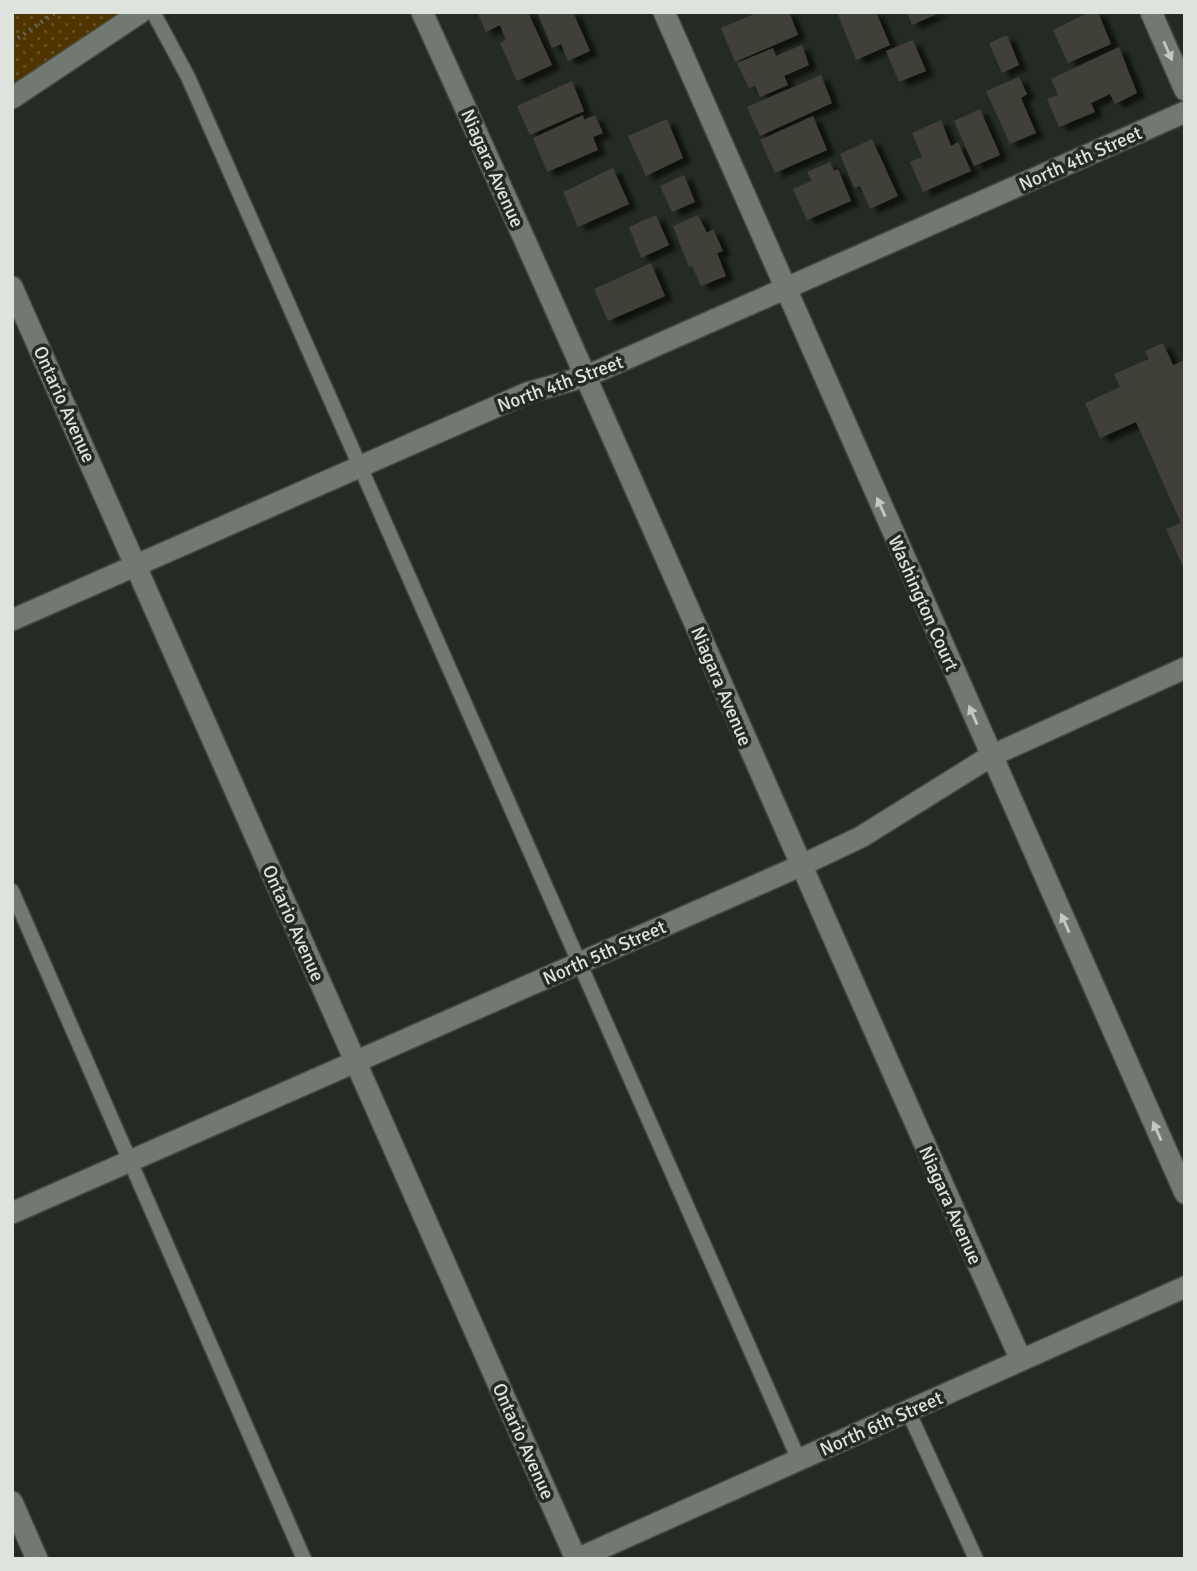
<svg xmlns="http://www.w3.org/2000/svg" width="1197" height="1571" viewBox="0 0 1197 1571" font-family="Signika,sans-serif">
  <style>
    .grass { fill: url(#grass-dots) }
    .building { fill: #414137; filter: url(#shadow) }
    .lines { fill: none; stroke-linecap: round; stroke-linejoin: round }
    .lane-casing { stroke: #434943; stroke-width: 17 }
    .street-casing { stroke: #434943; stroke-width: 24 }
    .secondary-casing { stroke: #434943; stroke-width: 24 }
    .path { stroke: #616761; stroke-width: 4.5; stroke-dasharray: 2 5; stroke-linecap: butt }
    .lane { stroke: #717971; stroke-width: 14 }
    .street { stroke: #717971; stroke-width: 21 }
    .secondary { stroke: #717971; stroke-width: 21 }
    .oneway { fill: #c3c8c3 }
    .labels { text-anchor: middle; stroke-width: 7; stroke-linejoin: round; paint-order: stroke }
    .street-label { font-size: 19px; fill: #dee3de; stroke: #242b24 }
  </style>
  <defs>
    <pattern id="grass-dots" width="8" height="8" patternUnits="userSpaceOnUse" patternTransform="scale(1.75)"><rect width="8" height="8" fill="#503400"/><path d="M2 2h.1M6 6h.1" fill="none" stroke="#695125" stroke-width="1.8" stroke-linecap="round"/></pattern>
    <filter id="shadow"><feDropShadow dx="8" dy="4.5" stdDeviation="2" flood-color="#0009"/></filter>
  </defs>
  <rect width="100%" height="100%" fill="#242b24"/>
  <path class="grass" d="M12,12H141L12,98Z"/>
  <g class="building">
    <path d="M477,12H528L552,65L517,81L500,43L506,40L500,25L486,32Z"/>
    <path d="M573,12L590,51L568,61L561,44L552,48L538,14Z"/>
    <path d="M759,12H789L798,35L735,62L721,28Z"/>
    <path d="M837,12H876L890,45L856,60Z"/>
    <path d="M907,12H941L912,25Z"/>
    <path d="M1089,12H1098L1111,44L1068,63L1053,30Z"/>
    <path d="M1007,35L1019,65L1002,73L989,43Z"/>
    <path d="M913,40L926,71L899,82L886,51Z"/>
    <path d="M802,45L809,65L784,76L788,85L760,97L755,86L749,88L737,63L773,48L776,56Z"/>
    <path d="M1119,47L1137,93L1115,104L1110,94L1091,103L1095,112L1059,127L1047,99L1058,95L1051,79Z"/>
    <path d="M821,75L832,103L760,136L747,107Z"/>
    <path d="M1019,77L1027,94L1021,98L1036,133L1010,144L986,91Z"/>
    <path d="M572,81L584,111L530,135L517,106Z"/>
    <path d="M980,109L1000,155L974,166L954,121Z"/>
    <path d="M583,115L584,120L595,115L603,133L593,137L598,150L547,172L533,138Z"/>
    <path d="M813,116L827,150L775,173L760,140Z"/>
    <path d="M667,119L683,158L646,176L628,136Z"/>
    <path d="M941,120L951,146L958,142L971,171L923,192L910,162L922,157L912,133Z"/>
    <path d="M872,139L898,196L870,209L860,186L854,188L840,154Z"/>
    <path d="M830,162L834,171L838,169L851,201L807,220L793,189L812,181L807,172Z"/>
    <path d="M613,168L629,204L578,227L563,192Z"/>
    <path d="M684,175L695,202L672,212L660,186Z"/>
    <path d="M656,215L669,245L641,258L629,227Z"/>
    <path d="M698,215L707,233L713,229L723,251L717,253L726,276L701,286L692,266L689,267L673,226Z"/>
    <path d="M651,263L665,296L608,321L594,289Z"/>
    <path d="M1163,343L1173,365L1185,360V571L1166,529L1181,523L1136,422L1100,438L1085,403L1120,387L1114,374L1149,359L1145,351Z"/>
  </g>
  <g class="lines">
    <defs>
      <g id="lane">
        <path d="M153,12L188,77L799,1460"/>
        <path d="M12,891L304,1559"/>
        <path d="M908,1411L976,1559"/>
      </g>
      <g id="street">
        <path d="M422,12C626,460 820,912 1021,1360"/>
        <path d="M664,12L1185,1193"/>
        <path d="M1151,12L1185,90"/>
        <path d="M12,287L576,1559"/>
        <path d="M12,620L527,393L587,376L1185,112"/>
        <path d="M12,1213L800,866L861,837L991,756L1185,668"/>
        <path d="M12,1502L37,1559"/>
        <path d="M577,1559L1185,1287"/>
      </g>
      <path id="secondary" d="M12,98L141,12"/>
    </defs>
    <use href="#lane" class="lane-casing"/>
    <use href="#street" class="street-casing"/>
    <use href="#secondary" class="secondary-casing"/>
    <path class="path" d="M12,42L56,12"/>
    <use href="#lane" class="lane"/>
    <use href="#street" class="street"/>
    <use href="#secondary" class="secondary"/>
  </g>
  <defs><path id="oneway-solid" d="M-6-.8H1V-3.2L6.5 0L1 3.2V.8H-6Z" transform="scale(1.75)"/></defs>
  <g class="oneway">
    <use href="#oneway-solid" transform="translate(1168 51) rotate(66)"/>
    <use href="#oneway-solid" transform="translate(881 507) rotate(-114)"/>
    <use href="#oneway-solid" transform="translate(973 715) rotate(-114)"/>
    <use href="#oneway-solid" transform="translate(1065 923) rotate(-114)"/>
    <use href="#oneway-solid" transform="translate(1157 1131) rotate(-114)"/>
  </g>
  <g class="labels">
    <g class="street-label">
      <text transform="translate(1080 158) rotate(-24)" y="7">North 4th Street</text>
      <text transform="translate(493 168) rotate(66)" y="7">Niagara Avenue</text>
      <text transform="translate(560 383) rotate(-20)" y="7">North 4th Street</text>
      <text transform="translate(65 404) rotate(66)" y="7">Ontario Avenue</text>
      <text transform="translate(924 603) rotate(66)" y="7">Washington Court</text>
      <text transform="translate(722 686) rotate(67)" y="7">Niagara Avenue</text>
      <text transform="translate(294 923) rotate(66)" y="7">Ontario Avenue</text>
      <text transform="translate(604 952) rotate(-24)" y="7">North 5th Street</text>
      <text transform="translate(951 1205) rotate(66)" y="7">Niagara Avenue</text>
      <text transform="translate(881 1423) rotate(-24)" y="7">North 6th Street</text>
      <text transform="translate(524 1441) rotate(66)" y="7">Ontario Avenue</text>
    </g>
  </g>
  <rect width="1197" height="1571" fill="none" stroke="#dee3de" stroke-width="28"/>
</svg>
